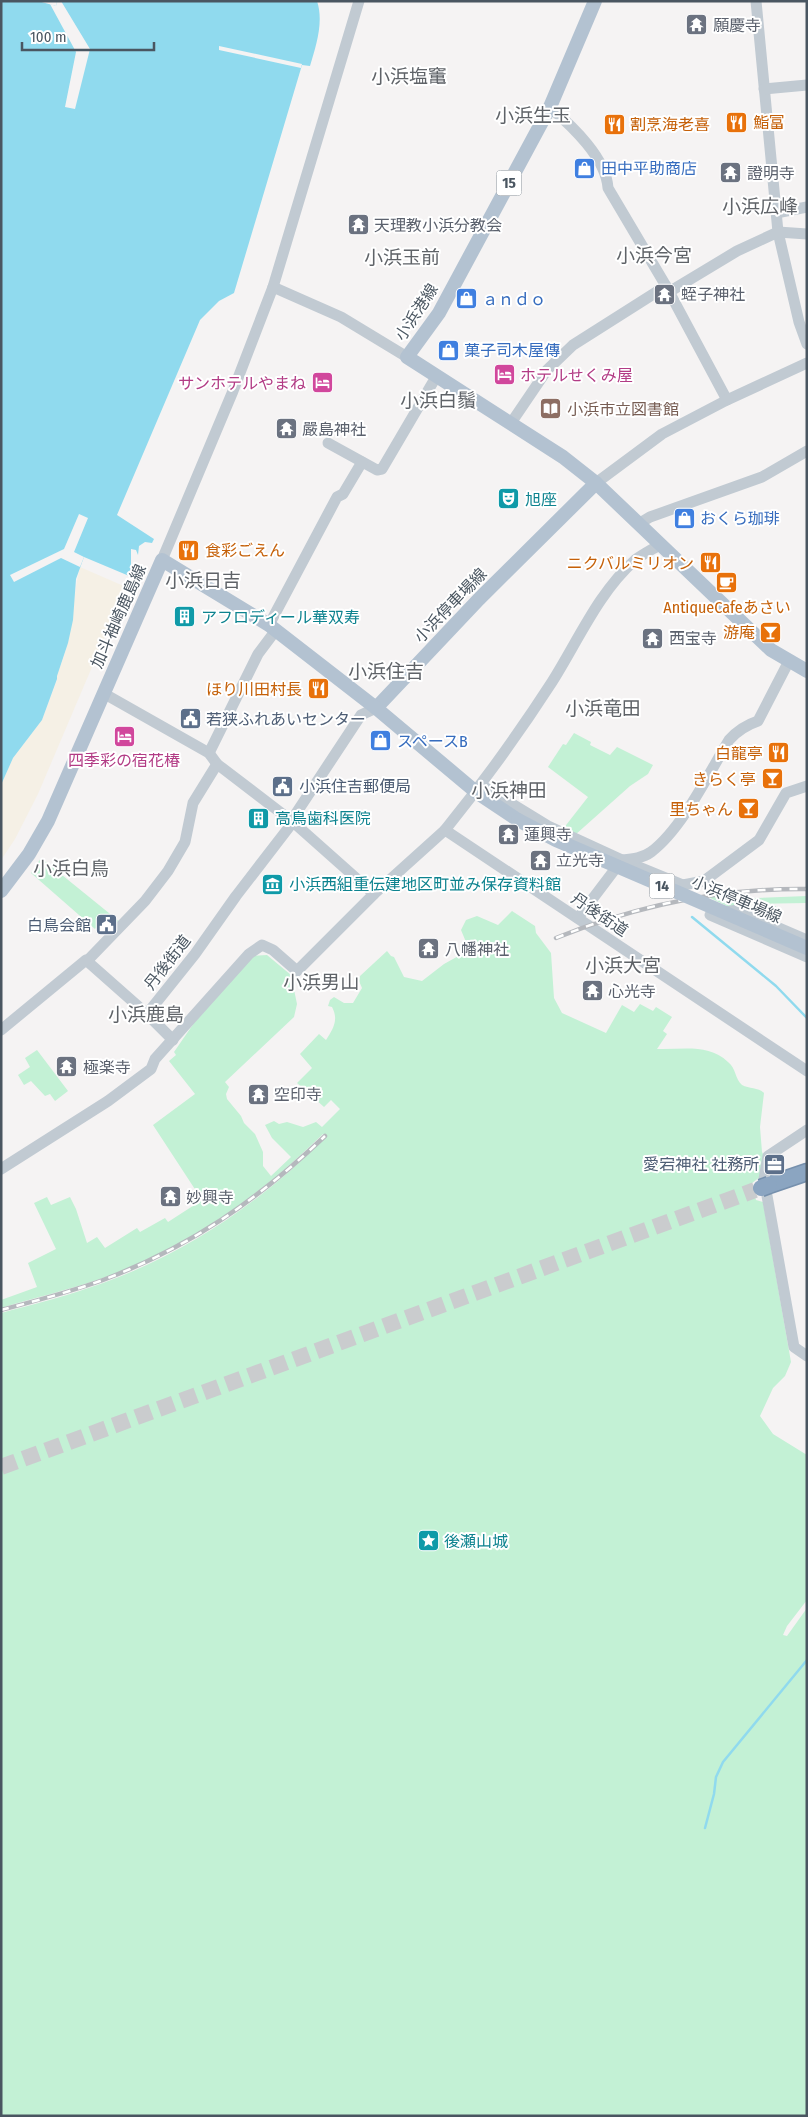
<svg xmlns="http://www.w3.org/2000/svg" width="808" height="2117" viewBox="0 0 808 2117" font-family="'Fira Sans Condensed','Noto Sans JP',sans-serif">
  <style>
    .green { fill: #c3f1d5 }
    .sand { fill: #f5f0e5 }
    .water { fill: #90daee }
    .pier { fill: #f5f3f3 }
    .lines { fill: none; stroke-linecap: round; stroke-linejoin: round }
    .stream { stroke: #90daee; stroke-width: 2.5 }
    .highway-tunnel { stroke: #caccce; stroke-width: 16; stroke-dasharray: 16 8; stroke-linecap: butt }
    .highway-casing { stroke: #7690ad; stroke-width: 19 }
    .minor { stroke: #c1cad2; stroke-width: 11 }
    .major { stroke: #b3c2d1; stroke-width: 14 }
    .highway { stroke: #8ba5c1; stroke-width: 16 }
    .rail-casing { stroke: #b5b8bd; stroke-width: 4.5 }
    .rail { stroke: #fff; stroke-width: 2.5; stroke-dasharray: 8; stroke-linecap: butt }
    .highway-bridge-casing { stroke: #7690ad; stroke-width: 19; stroke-linecap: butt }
    .major-bridge { stroke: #b3c2d1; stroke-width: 14 }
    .highway-bridge { stroke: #8ba5c1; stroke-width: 16 }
    .labels { text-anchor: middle; stroke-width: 4; stroke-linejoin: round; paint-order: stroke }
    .shield { fill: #fff; stroke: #808990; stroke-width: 1 }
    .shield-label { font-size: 15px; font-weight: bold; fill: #4a5661 }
    .worship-label { font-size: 16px; fill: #5b616d; stroke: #fff; text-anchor: start }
    .food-label { font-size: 16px; fill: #c56008; stroke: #fff; text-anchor: end }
    .shop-label { font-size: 16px; fill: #366cbe; stroke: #fff; text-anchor: start }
    .street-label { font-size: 16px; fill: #4a5661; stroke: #fff }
    .hotel-label { font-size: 16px; fill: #b23c85; stroke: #fff; text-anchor: start }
    .education-label { font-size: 16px; fill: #785e54; stroke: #fff; text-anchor: start }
    .culture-label { font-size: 16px; fill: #0d838f; stroke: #fff; text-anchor: start }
    .service-label { font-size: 16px; fill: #4e5e75; stroke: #fff; text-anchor: start }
    .quarter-label { font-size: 19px; fill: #5f6368; stroke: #fff }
  </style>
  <rect width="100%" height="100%" fill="#f5f3f3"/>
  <g class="green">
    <path d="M574,733L591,742L590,745L610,755L617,747L653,765L648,774L630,786L575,835L563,829L588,797L548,767L563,744L566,745Z"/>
    <path d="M41,858L120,922L118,924L107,915L95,929L31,873Z"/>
    <path d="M733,894L734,899L807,896V903L755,904L729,907L708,897Z"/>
    <path d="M753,906H776L769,920L738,907Z"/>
    <path d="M512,911L535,926L536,933L551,953L554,998L562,1013L606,1033L622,1005L634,1012L640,1004L653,1011L656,1007L672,1017L663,1031L667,1034L657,1049C682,1050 708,1043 728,1062C736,1068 735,1079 742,1085C749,1089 758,1087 764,1093L760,1127L762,1152L764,1156L761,1176L751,1184L756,1200L763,1202L791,1362L785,1376L773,1388L760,1416L773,1434L807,1455V1600L787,1626L783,1635L787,1636L807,1608V2116H1V1313C35,1304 70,1295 103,1283C189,1252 262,1201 326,1137L323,1134C259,1197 185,1249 100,1279C68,1290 34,1298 1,1308V1300L37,1287L28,1263L56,1249L34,1203L47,1197L51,1205L70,1197L76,1209L87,1243L97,1237L105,1248L137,1228L140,1232L165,1218L168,1222L202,1200L153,1125L195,1094L169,1061L176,1055L174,1052L194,1023L252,956L267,955L291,975L297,1004L294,1017L225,1082L229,1087L226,1094L227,1099L241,1116L244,1123L255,1134L263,1152V1166L271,1176L291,1157L272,1138L265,1125L274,1121L279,1124L287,1122L303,1127L316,1122L322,1127L340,1109L331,1100L324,1107L297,1083L312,1068L300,1054L319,1034L326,1040C333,1029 339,1020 332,1007L328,1006L330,1000L334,997L344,1003H353L362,988L359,981L360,976L387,951L391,956L394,957L404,977L422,981L444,964L462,954L465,948L466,942L461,930L466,920L477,916L498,925Z"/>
    <path d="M37,1050L68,1091L55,1101L50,1094L45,1096L31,1081L24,1085L18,1075L30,1067L25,1058Z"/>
  </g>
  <path class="sand" d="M80,567L126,587L38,794L15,839L1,860V785L13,758L42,720L57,680L56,676C74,640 71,604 80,567Z"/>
  <path class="water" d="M1,1H38L56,6L57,1H317C324,22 316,46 310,66L302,65L234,293L219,301L200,320L117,515L154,539L152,543L145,542L139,546L138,555L136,550L131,549V567L134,578L84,557L76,579L73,620L68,643L57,676V679L42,720L13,758L1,785Z"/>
  <g class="pier">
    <path d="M57,1H61L90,49L75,109L65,107L76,52L50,4L56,6Z"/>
    <path d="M219,46L302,64L301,68L219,50Z"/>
    <path d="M79,514L88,518L74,552L84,557L80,567L61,558L14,582L10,575L64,549Z"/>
  </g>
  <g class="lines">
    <g class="stream">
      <path d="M692,917L776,986L807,1018"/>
      <path d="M705,1828L714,1794L716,1777L723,1762L807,1660"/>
    </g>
    <path class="highway-tunnel" d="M1,1467L755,1190"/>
    <defs>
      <path id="highway" d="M769,1185L807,1172"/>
    </defs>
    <use href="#highway" class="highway-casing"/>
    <g class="minor">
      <path d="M756,1L778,232L799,322L807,344"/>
      <path d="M764,89L807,85"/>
      <path d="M550,107C573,127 606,158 608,188L666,286L727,400"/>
      <path d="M776,213L807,207"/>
      <path d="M273,287L341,317L407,357"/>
      <path d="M669,292L737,251L778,232L807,234"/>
      <path d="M511,423L547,370L573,345L666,286"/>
      <path d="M328,443L377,470L382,469L436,377"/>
      <path d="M596,483L662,434L727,400L807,363"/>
      <path d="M640,523L650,517L762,477L807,451"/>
      <path d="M162,560L233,391L273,287L359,1"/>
      <path d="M269,625L337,497L343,494L362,462"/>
      <path d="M103,693L209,753L217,764L293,822L374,894L445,830L807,1071"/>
      <path d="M209,753L258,654L276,630"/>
      <path d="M481,785L548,826L622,860L683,885L704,881L759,840L786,793L807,786"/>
      <path d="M291,821L361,715L376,708"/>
      <path d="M445,830C483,783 519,733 552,682C578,641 598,593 635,560C643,554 653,549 661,544"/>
      <path d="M578,918L622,860C632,859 643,858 651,852C682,829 709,773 729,740C738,730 746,725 758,721L789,661"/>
      <path d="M807,940L737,910L710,915L807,957"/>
      <path d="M147,1014L87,961L145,901L168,871L185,842L193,803L217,764"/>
      <path d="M1,1030L86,960"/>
      <path d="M173,1040L147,1014L195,954L236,896L293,822"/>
      <path d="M807,1130L768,1156L764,1179L794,1347L807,1356"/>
      <path d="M1,1169L108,1101L151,1069L155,1059L249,954L262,945L273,950L297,971L374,894"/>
    </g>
    <g class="major">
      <path d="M595,1L550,107L439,313L407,357L563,457L596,483L771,650L807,671"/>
      <path d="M376,708L479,599L596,483"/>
      <path d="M1,891L29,854L48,821L162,560L269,625L376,708L476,792L518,820"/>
    </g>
    <use href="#highway" class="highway"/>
    <defs>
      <g id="rail">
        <path d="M556,938C638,905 719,888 807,889"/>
        <path d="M1,1310C35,1301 70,1292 103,1280C190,1247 258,1200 325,1136"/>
      </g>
    </defs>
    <use href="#rail" class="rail-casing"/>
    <use href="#rail" class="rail"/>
    <defs>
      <path id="highway-bridge" d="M761,1188L769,1185"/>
    </defs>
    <use href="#highway-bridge" class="highway-bridge-casing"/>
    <path class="major-bridge" d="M518,820L556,840L807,948"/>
    <use href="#highway-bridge" class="highway-bridge"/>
  </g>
  <defs>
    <symbol id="temple-square" viewBox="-11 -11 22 22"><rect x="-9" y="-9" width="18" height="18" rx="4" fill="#6b7280" stroke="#fff"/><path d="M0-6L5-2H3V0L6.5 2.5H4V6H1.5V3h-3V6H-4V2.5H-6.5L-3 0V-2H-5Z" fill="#fff"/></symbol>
    <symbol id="restaurant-square" viewBox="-11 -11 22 22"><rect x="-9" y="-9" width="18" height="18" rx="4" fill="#e8710a" stroke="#fff"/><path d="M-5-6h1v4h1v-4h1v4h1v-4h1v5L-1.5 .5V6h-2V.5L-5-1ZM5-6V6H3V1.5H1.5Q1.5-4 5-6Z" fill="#fff"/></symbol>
    <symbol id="shop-square" viewBox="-11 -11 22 22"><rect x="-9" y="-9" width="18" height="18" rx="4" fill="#3f7fe0" stroke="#fff"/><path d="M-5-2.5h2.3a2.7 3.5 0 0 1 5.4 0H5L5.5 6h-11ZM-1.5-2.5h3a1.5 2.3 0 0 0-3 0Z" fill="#fff"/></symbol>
    <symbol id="hotel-square" viewBox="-11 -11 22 22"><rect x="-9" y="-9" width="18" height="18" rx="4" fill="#d1479c" stroke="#fff"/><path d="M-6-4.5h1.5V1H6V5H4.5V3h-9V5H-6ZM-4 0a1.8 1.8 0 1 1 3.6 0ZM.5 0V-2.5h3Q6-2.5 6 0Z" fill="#fff"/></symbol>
    <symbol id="library-square" viewBox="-11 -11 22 22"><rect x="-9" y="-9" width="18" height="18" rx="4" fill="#8d6e63" stroke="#fff"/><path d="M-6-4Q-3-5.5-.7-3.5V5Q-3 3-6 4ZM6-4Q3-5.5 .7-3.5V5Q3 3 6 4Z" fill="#fff"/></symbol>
    <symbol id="theatre-square" viewBox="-11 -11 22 22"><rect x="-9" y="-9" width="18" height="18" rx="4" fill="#0f9aa8" stroke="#fff"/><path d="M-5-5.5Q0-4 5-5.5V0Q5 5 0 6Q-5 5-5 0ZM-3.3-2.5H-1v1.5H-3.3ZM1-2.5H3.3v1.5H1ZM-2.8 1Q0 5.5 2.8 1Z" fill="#fff"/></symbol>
    <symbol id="cafe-square" viewBox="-11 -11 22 22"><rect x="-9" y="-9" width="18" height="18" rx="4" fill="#e8710a" stroke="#fff"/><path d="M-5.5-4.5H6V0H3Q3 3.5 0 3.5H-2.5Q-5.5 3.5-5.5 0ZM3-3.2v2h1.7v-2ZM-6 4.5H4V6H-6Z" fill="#fff"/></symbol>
    <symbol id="building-square" viewBox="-11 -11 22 22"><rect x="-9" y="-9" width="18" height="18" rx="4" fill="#0f9aa8" stroke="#fff"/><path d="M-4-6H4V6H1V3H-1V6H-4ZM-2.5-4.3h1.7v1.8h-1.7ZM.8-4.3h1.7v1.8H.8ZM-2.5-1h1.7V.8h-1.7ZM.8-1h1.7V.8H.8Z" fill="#fff"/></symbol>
    <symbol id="bar-square" viewBox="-11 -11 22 22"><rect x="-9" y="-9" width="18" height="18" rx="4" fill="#e8710a" stroke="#fff"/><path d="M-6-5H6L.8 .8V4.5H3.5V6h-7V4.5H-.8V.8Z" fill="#fff"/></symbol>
    <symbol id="civic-square" viewBox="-11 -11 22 22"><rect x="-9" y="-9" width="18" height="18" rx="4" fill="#5c6f8a" stroke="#fff"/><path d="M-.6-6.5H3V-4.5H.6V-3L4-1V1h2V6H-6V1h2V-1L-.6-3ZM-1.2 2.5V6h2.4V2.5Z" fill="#fff"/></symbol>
    <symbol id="museum-square" viewBox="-11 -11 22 22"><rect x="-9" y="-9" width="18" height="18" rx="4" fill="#0f9aa8" stroke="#fff"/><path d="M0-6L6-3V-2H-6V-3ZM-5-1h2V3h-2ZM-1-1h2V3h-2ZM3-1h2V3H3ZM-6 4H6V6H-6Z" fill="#fff"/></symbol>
    <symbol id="office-square" viewBox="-11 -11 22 22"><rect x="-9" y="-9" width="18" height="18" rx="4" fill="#5c6f8a" stroke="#fff"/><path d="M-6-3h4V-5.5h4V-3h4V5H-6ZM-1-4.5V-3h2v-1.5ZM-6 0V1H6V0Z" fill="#fff"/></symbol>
    <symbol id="sight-square" viewBox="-11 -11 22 22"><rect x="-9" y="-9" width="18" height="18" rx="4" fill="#0f9aa8" stroke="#fff"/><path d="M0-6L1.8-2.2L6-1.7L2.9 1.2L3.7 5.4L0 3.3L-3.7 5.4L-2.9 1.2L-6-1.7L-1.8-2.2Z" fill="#fff"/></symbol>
  </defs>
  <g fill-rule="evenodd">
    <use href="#temple-square" x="684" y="12" width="25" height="25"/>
    <use href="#restaurant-square" x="724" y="110" width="25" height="25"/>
    <use href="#restaurant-square" x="602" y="112" width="25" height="25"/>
    <use href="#shop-square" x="572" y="156" width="25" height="25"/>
    <use href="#temple-square" x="718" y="160" width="25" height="25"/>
    <use href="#temple-square" x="346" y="212" width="25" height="25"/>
    <use href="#temple-square" x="652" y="282" width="25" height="25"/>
    <use href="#shop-square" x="454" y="286" width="25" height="25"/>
    <use href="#shop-square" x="436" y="338" width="25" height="25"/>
    <use href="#hotel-square" x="492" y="362" width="25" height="25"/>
    <use href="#hotel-square" x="310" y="370" width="25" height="25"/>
    <use href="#library-square" x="538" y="396" width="25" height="25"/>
    <use href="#temple-square" x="274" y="416" width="25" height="25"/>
    <use href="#theatre-square" x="496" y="486" width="25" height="25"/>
    <use href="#shop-square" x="672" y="506" width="25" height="25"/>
    <use href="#restaurant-square" x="176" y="538" width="25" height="25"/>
    <use href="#restaurant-square" x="698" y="550" width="25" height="25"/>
    <use href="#cafe-square" x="714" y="570" width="25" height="25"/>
    <use href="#building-square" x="172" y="604" width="25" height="25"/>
    <use href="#bar-square" x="758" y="620" width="25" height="25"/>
    <use href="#temple-square" x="640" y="626" width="25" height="25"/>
    <use href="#restaurant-square" x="306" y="676" width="25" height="25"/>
    <use href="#civic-square" x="178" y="706" width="25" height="25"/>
    <use href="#hotel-square" x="112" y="724" width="25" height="25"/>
    <use href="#shop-square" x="368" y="728" width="25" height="25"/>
    <use href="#restaurant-square" x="766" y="740" width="25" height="25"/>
    <use href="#bar-square" x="760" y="766" width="25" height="25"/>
    <use href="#civic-square" x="270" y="774" width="25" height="25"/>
    <use href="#bar-square" x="736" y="796" width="25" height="25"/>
    <use href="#building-square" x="246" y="806" width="25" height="25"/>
    <use href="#temple-square" x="496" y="822" width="25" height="25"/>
    <use href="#temple-square" x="528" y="848" width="25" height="25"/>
    <use href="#museum-square" x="260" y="872" width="25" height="25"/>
    <use href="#civic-square" x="94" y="912" width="25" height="25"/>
    <use href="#temple-square" x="416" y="936" width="25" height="25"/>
    <use href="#temple-square" x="580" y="978" width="25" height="25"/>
    <use href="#temple-square" x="54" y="1054" width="25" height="25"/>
    <use href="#temple-square" x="246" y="1082" width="25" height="25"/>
    <use href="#office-square" x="762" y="1152" width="25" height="25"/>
    <use href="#temple-square" x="158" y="1184" width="25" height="25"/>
    <use href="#sight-square" x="416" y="1528" width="25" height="25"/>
  </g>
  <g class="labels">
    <g class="shield">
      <rect x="496.5" y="170.5" width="25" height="25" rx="4"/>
      <rect x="649.5" y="873.5" width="25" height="25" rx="4"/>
    </g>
    <g class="shield-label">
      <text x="509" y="188">15</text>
      <text x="662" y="891">14</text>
    </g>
    <g class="worship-label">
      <text x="713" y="31">願慶寺</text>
      <text x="747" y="179">證明寺</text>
      <text x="374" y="231">天理教小浜分教会</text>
      <text x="681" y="300">蛭子神社</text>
      <text x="302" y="435">嚴島神社</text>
      <text x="669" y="644">西宝寺</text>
      <text x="524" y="840">蓮興寺</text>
      <text x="556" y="866">立光寺</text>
      <text x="445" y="955">八幡神社</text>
      <text x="608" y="997">心光寺</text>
      <text x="83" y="1073">極楽寺</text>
      <text x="274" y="1100">空印寺</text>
      <text x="186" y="1203">妙興寺</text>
    </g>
    <g class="food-label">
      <text x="753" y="128" text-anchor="start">鮨富</text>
      <text x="630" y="130" text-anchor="start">割烹海老喜</text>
      <text x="205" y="556" text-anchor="start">食彩ごえん</text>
      <text x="694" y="569">ニクバルミリオン</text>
      <text x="727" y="613" text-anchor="middle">AntiqueCafeあさい</text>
      <text x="755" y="638">游庵</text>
      <text x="302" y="695">ほり川田村長</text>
      <text x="763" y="759">白龍亭</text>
      <text x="756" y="785">きらく亭</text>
      <text x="733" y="815">里ちゃん</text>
    </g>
    <g class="shop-label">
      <text x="601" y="174">田中平助商店</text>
      <text x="482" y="305">ａｎｄｏ</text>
      <text x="464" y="356">菓子司木屋傳</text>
      <text x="700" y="524">おくら珈琲</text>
      <text x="397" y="747">スペースB</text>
    </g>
    <g class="street-label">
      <text transform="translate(416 312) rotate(-57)" y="6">小浜港線</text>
      <text transform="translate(450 605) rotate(-46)" y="6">小浜停車場線</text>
      <text transform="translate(118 616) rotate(-66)" y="6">加斗袖崎鹿島線</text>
      <text transform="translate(737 899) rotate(23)" y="6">小浜停車場線</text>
      <text transform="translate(600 914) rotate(34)" y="6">丹後街道</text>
      <text transform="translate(167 962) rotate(-52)" y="6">丹後街道</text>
    </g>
    <g class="hotel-label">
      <text x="520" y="381">ホテルせくみ屋</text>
      <text x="306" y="389" text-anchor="end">サンホテルやまね</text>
      <text x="124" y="766" text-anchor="middle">四季彩の宿花椿</text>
    </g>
    <g class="education-label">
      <text x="567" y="415">小浜市立図書館</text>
    </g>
    <g class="culture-label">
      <text x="525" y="505">旭座</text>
      <text x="201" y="623">アフロディール華双寿</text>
      <text x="275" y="824">高鳥歯科医院</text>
      <text x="289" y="890">小浜西組重伝建地区町並み保存資料館</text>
      <text x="444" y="1547">後瀬山城</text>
    </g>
    <g class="service-label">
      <text x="206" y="725">若狭ふれあいセンター</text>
      <text x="299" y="792">小浜住吉郵便局</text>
      <text x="91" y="931" text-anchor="end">白鳥会館</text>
      <text x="759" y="1170" text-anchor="end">愛宕神社 社務所</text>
    </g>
    <g class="quarter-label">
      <text x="409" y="83">小浜塩竃</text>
      <text x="533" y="122">小浜生玉</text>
      <text x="760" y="213">小浜広峰</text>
      <text x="654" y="262">小浜今宮</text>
      <text x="402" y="264">小浜玉前</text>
      <text x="438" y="407">小浜白鬚</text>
      <text x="203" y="587">小浜日吉</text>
      <text x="386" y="678">小浜住吉</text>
      <text x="603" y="715">小浜竜田</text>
      <text x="509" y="797">小浜神田</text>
      <text x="71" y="875">小浜白鳥</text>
      <text x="623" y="972">小浜大宮</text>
      <text x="321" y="989">小浜男山</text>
      <text x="146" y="1021">小浜鹿島</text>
    </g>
  </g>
  <rect width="808" height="2117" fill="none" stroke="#4a5661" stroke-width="5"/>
  <path d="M22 42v8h132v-8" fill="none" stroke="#4a5661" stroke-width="2.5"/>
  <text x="30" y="42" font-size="15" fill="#4a5661" stroke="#ffffff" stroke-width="4" paint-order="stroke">100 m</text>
</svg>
